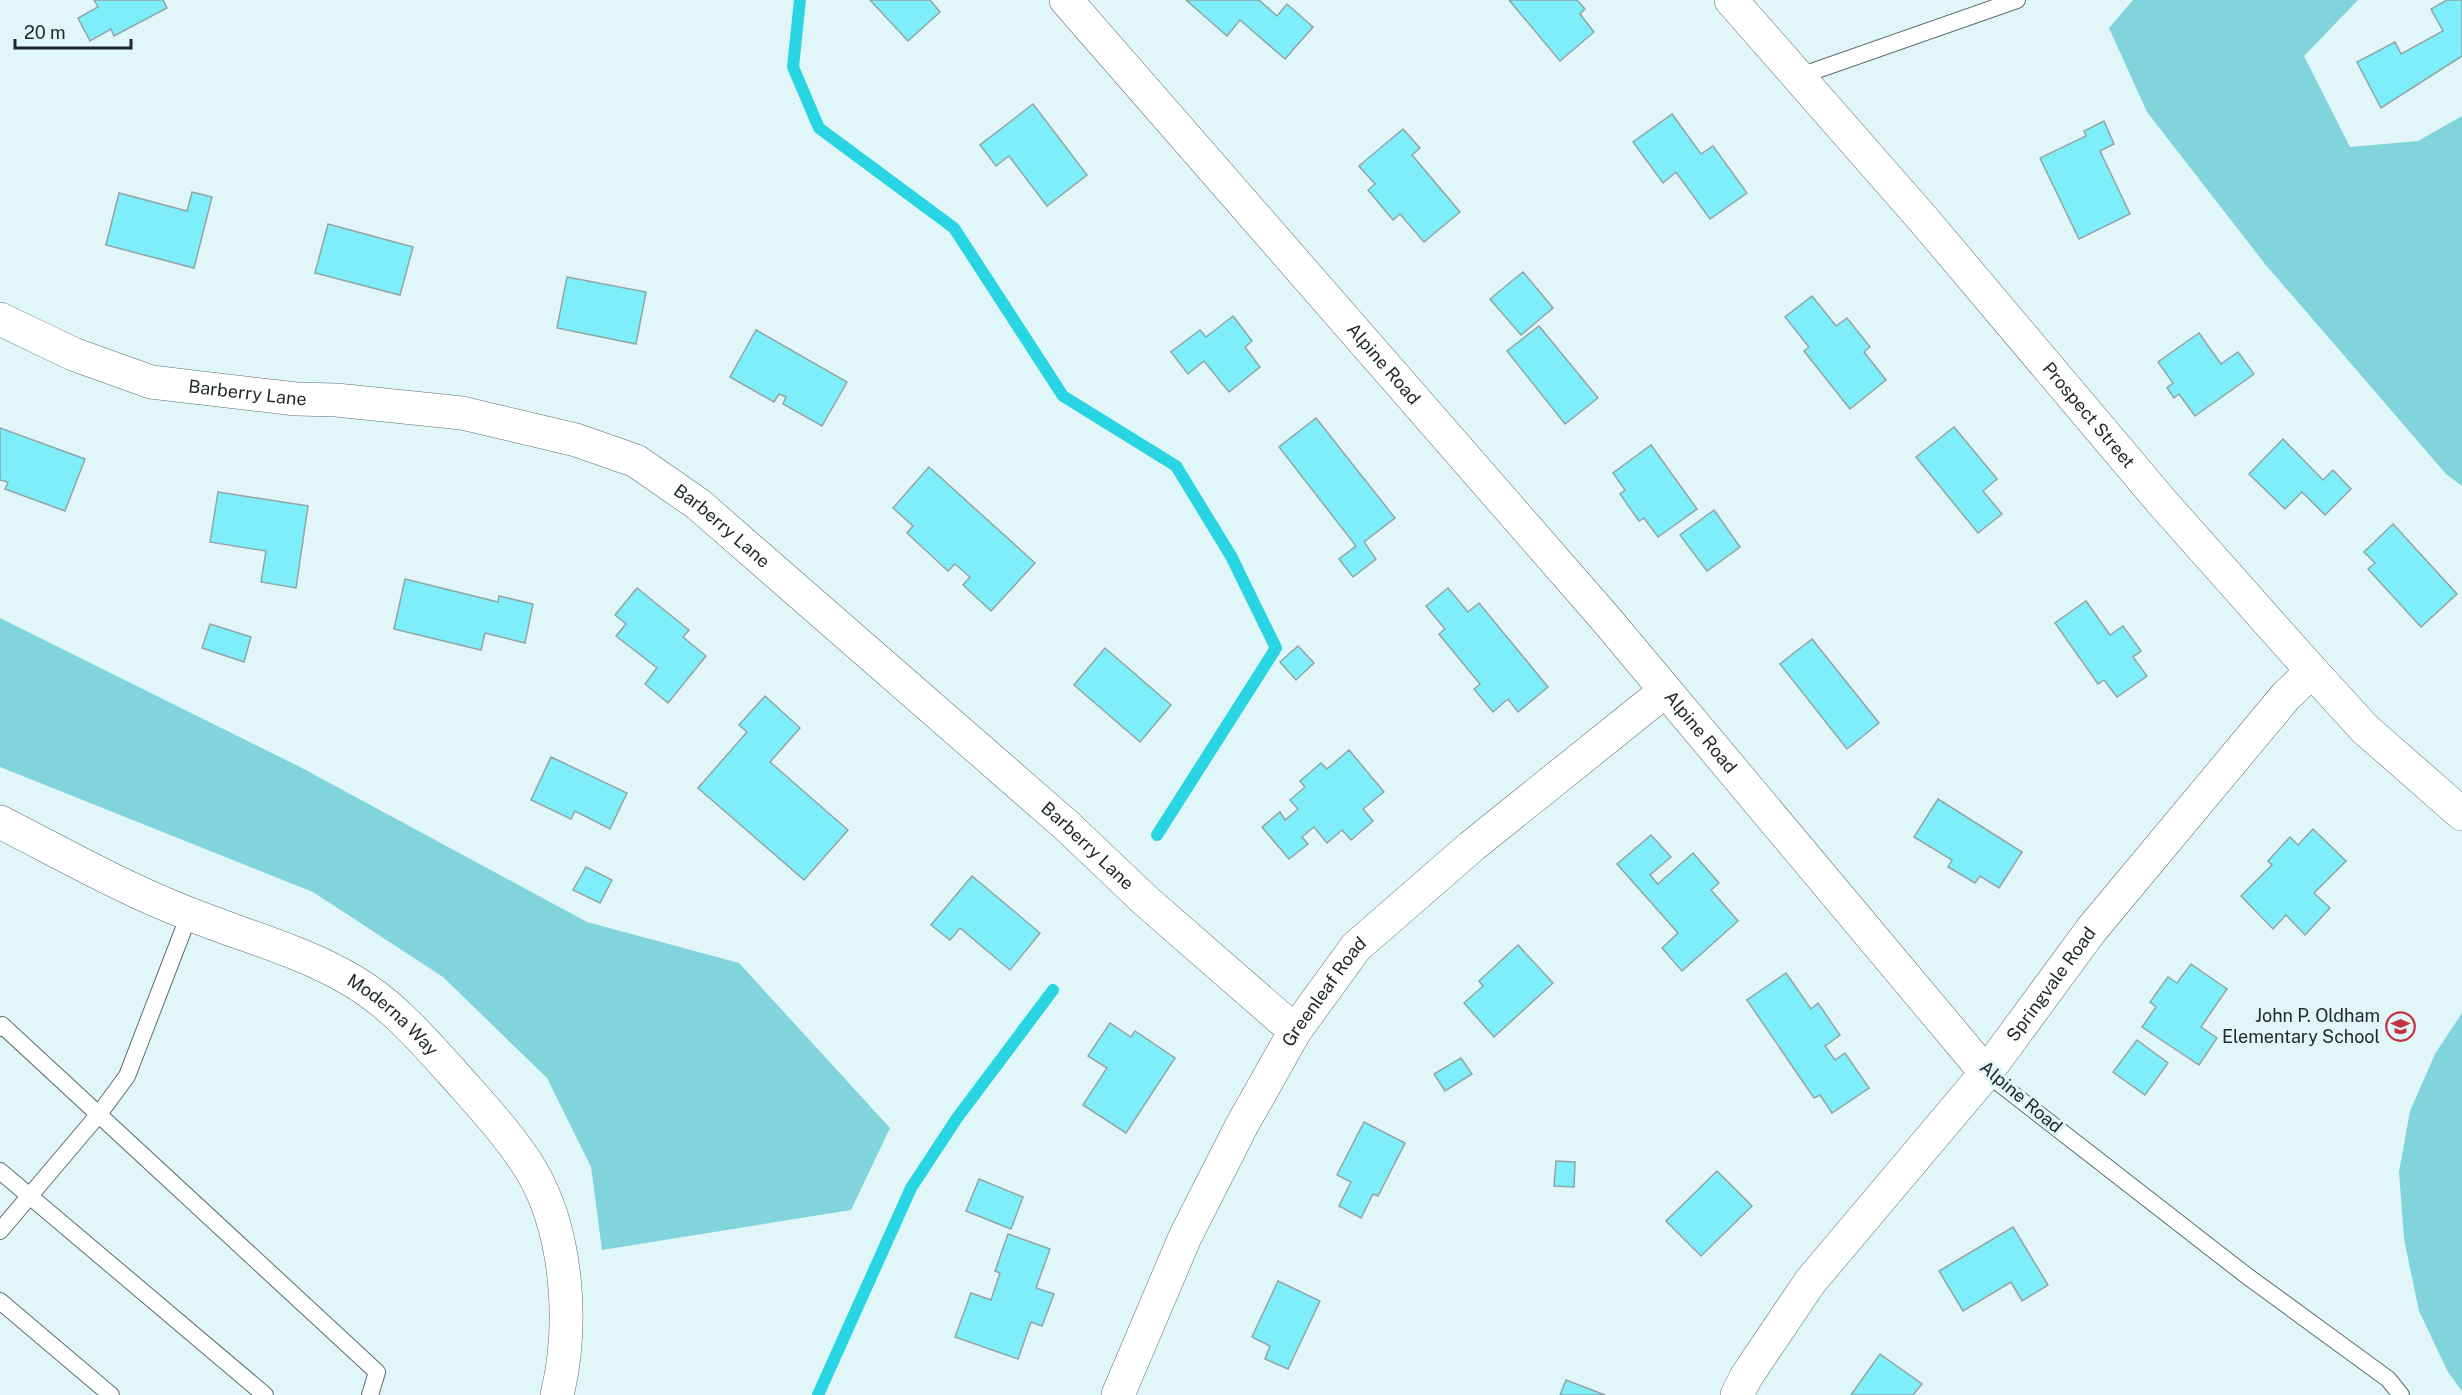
<svg xmlns="http://www.w3.org/2000/svg" width="2462" height="1395" viewBox="0 0 2462 1395" font-family="'Public Sans',sans-serif">
  <style>
    .green { fill: #81d3dc }
    .lines { fill: none; stroke-linecap: round; stroke-linejoin: round }
    .stream { stroke: #29d5e3; stroke-width: 12 }
    .building { fill: #7eeffa; stroke: #91a5a7; stroke-width: 1.5 }
    .lane-casing { stroke: #5c6f71; stroke-width: 18 }
    .street-casing { stroke: #5c6f71; stroke-width: 34 }
    .secondary-casing { stroke: #5c6f71; stroke-width: 34 }
    .lane { stroke: #fff; stroke-width: 16 }
    .street { stroke: #fff; stroke-width: 33 }
    .secondary { stroke: #fff; stroke-width: 33 }
    .labels { text-anchor: middle; stroke-width: 6; stroke-linejoin: round; paint-order: stroke }
    .street-label { font-size: 18px; fill: #1f2728; stroke: #e0f6f9 }
    .poi-label { font-size: 18px; fill: #1f2728; stroke: #e0f6f9; text-anchor: end }
  </style>
  <rect width="100%" height="100%" fill="#e0f6f9"/>
  <g class="green">
    <path d="M2133,0H2358L2304,56L2350,147L2418,141L2462,116V486L2446,474L2265,264L2147,112L2109,28Z"/>
    <path d="M0,618L302,768L587,922L739,963L890,1128L851,1210L602,1250L591,1167L547,1078L443,977L313,892L0,767Z"/>
    <path d="M2462,1013V1391L2448,1372L2419,1311L2404,1239L2399,1172L2410,1111L2435,1054Z"/>
  </g>
  <g class="lines">
    <g class="stream">
      <path d="M800,0L793,67L819,128L954,228L1063,396L1176,466L1231,556L1276,648L1157,835"/>
      <path d="M818,1395L911,1188L957,1118L1053,990"/>
    </g>
  </g>
  <g class="building">
    <path d="M94,0H163L167,8L114,36L111,29L90,41L78,18L98,7Z"/>
    <path d="M870,0H930L940,12L908,41Z"/>
    <path d="M1186,0H1259L1277,16L1287,4L1313,27L1285,59L1240,20L1227,36Z"/>
    <path d="M1509,0H1577L1585,9L1580,14L1594,32L1560,61Z"/>
    <path d="M2447,0H2462V56L2381,108L2357,62L2395,42L2401,54L2443,31L2431,9Z"/>
    <path d="M1033,104L1087,175L1047,206L1009,156L996,166L980,145Z"/>
    <path d="M1672,114L1701,154L1713,146L1747,193L1710,219L1676,172L1663,183L1633,142Z"/>
    <path d="M2104,121L2114,144L2100,151L2130,214L2079,239L2040,158L2086,136L2084,131Z"/>
    <path d="M1403,129L1420,148L1412,155L1460,212L1424,242L1400,214L1393,220L1368,190L1375,184L1359,166Z"/>
    <path d="M192,192L212,197L194,268L106,245L119,193L187,211Z"/>
    <path d="M328,224L413,247L400,295L315,273Z"/>
    <path d="M1523,272L1553,308L1521,335L1490,299Z"/>
    <path d="M567,277L646,292L636,344L557,328Z"/>
    <path d="M1812,296L1836,326L1847,318L1870,347L1864,352L1886,380L1850,409L1804,351L1809,347L1785,317Z"/>
    <path d="M1233,316L1252,341L1245,347L1260,367L1229,392L1204,361L1188,374L1171,352L1200,330L1206,337Z"/>
    <path d="M1539,326L1598,398L1565,424L1507,351Z"/>
    <path d="M756,330L847,382L822,426L783,404L786,397L779,394L774,402L730,377Z"/>
    <path d="M2199,333L2221,364L2238,352L2254,374L2195,416L2179,394L2174,398L2167,388L2173,383L2158,362Z"/>
    <path d="M1316,418L1395,518L1364,542L1376,559L1353,577L1339,559L1356,546L1279,447Z"/>
    <path d="M1954,427L1997,479L1983,491L2002,514L1978,533L1916,457Z"/>
    <path d="M0,428L85,459L65,511L5,489L8,482L0,480Z"/>
    <path d="M2283,439L2323,480L2333,470L2351,489L2325,515L2302,492L2285,509L2249,474Z"/>
    <path d="M1651,445L1697,509L1658,537L1644,518L1639,521L1620,494L1625,490L1613,473Z"/>
    <path d="M929,467L1035,563L991,611L963,585L970,577L955,564L948,571L907,533L913,526L893,508Z"/>
    <path d="M218,492L308,506L296,588L261,582L266,551L210,542Z"/>
    <path d="M1714,510L1740,547L1707,571L1680,535Z"/>
    <path d="M2393,524L2457,594L2421,627L2368,569L2375,563L2364,552Z"/>
    <path d="M405,579L498,602L499,596L533,604L525,643L485,633L481,650L394,629Z"/>
    <path d="M637,588L689,630L683,637L706,656L668,703L645,684L657,668L616,636L626,624L615,615Z"/>
    <path d="M1448,588L1468,612L1479,603L1548,687L1518,712L1508,699L1493,712L1474,689L1480,684L1439,634L1445,629L1426,606Z"/>
    <path d="M2086,601L2110,635L2123,626L2141,651L2133,657L2147,676L2117,697L2104,680L2098,684L2055,623Z"/>
    <path d="M210,624L251,637L244,662L202,648Z"/>
    <path d="M1812,639L1879,723L1847,749L1780,664Z"/>
    <path d="M1298,646L1314,663L1296,680L1280,662Z"/>
    <path d="M1105,648L1171,705L1140,742L1074,685Z"/>
    <path d="M765,696L800,728L770,762L848,830L804,880L698,788L747,732L739,725Z"/>
    <path d="M1349,750L1384,792L1363,809L1373,821L1351,840L1342,830L1327,843L1314,827L1302,837L1308,844L1289,859L1262,827L1280,812L1285,820L1298,809L1290,800L1305,787L1300,781L1321,763L1327,769Z"/>
    <path d="M551,757L627,793L610,829L575,811L571,819L531,800Z"/>
    <path d="M1938,799L2022,852L1999,888L1980,876L1975,883L1948,867L1952,860L1914,837Z"/>
    <path d="M2313,829L2346,861L2314,893L2330,908L2305,935L2286,915L2273,929L2241,896L2272,865L2268,861L2290,837L2298,845Z"/>
    <path d="M1651,835L1671,857L1650,875L1658,884L1693,853L1719,883L1711,890L1738,921L1682,971L1662,948L1678,933L1617,864Z"/>
    <path d="M586,867L612,880L600,903L573,890Z"/>
    <path d="M972,876L1040,933L1010,970L960,928L950,940L931,925Z"/>
    <path d="M1518,945L1553,983L1494,1037L1464,1003L1483,986L1479,981Z"/>
    <path d="M2191,964L2227,989L2201,1027L2217,1038L2199,1065L2142,1027L2156,1007L2150,1002L2168,977L2177,983Z"/>
    <path d="M1786,973L1811,1009L1818,1003L1840,1035L1825,1046L1835,1060L1845,1053L1869,1088L1832,1113L1820,1095L1814,1098L1747,1000Z"/>
    <path d="M1110,1023L1131,1037L1135,1031L1175,1058L1126,1133L1083,1105L1107,1068L1088,1056Z"/>
    <path d="M2137,1040L2168,1063L2145,1095L2113,1072Z"/>
    <path d="M1461,1058L1472,1074L1445,1091L1434,1074Z"/>
    <path d="M1364,1122L1405,1143L1378,1196L1373,1194L1361,1218L1339,1206L1351,1182L1337,1175Z"/>
    <path d="M1556,1161L1575,1162L1574,1187L1554,1186Z"/>
    <path d="M1717,1171L1752,1206L1701,1256L1666,1221Z"/>
    <path d="M979,1179L1023,1197L1011,1229L966,1211Z"/>
    <path d="M2013,1227L2048,1285L2022,1301L2011,1282L1963,1311L1939,1271Z"/>
    <path d="M1008,1234L1050,1249L1036,1288L1054,1294L1042,1326L1031,1322L1018,1359L955,1337L971,1293L991,1300L1000,1273L995,1271Z"/>
    <path d="M1278,1281L1320,1301L1288,1369L1265,1359L1270,1346L1252,1337Z"/>
    <path d="M1880,1354L1922,1384L1913,1395H1851Z"/>
    <path d="M1566,1380L1605,1395H1560Z"/>
  </g>
  <g class="lines">
    <defs>
      <g id="lane">
        <path d="M1797,77L2017,0"/>
        <path d="M0,1028L2,1025L377,1372L370,1395"/>
        <path d="M1986,1073L2247,1276L2388,1379L2401,1395"/>
        <path d="M0,1171L265,1395"/>
        <path d="M0,1231L99,1114L127,1076L189,915"/>
        <path d="M0,1301L111,1395"/>
      </g>
      <g id="street">
        <path id="s1" d="M1066,0L1605,618L1986,1073"/>
        <path id="s2" d="M0,319L73,354L151,382L296,399L336,400L462,413L576,440L636,461L698,504L1066,825L1146,901L1295,1031"/>
        <path id="s3" d="M0,822C63,854 126,890 192,915C244,936 302,951 351,980C391,1003 421,1038 451,1071C479,1103 509,1134 531,1170C568,1232 574,1326 557,1395"/>
        <path id="s4" d="M1118,1395L1185,1237L1242,1125L1295,1031L1356,947L1472,846L1665,691"/>
        <path id="s5" d="M1737,1395L1746,1377L1810,1282L1986,1073L2092,929L2286,696L2312,671"/>
      </g>
      <g id="secondary">
        <path id="s6" d="M1731,0L1923,219L2161,501L2312,671L2365,729L2462,814"/>
      </g>
    </defs>
    <use href="#lane" class="lane-casing"/>
    <use href="#street" class="street-casing"/>
    <use href="#secondary" class="secondary-casing"/>
    <use href="#lane" class="lane"/>
    <use href="#street" class="street"/>
    <use href="#secondary" class="secondary"/>
  </g>
  <defs>
    <symbol id="school-ring" viewBox="-11 -11 22 22"><circle r="9.5" fill="#e0f6f9" stroke="#c33342" stroke-width="1.5"/><path d="M0-5L7-2L0 1L-7-2ZM-4 1L0 2.5L4 1V4Q0 6-4 4Z" fill="#c33342"/></symbol>
  </defs>
  <g fill-rule="evenodd">
    <use href="#school-ring" x="2384" y="1010" width="33" height="33"/>
  </g>
  <g class="labels">
    <g class="street-label">
      <text dy="6" stroke="none"><textPath href="#s1" startOffset="483">Alpine Road</textPath></text>
      <text dy="6" stroke="none"><textPath href="#s2" startOffset="261">Barberry Lane</textPath></text>
      <text dy="6" stroke="none"><textPath href="#s6" startOffset="548">Prospect Street</textPath></text>
      <text dy="6" stroke="none"><textPath href="#s2" startOffset="765">Barberry Lane</textPath></text>
      <text dy="6" stroke="none"><textPath href="#s1" startOffset="969">Alpine Road</textPath></text>
      <text dy="6" stroke="none"><textPath href="#s2" startOffset="1251">Barberry Lane</textPath></text>
      <text dy="6" stroke="none"><textPath href="#s5" startOffset="518">Springvale Road</textPath></text>
      <text dy="6" stroke="none"><textPath href="#s4" startOffset="454">Greenleaf Road</textPath></text>
      <text dy="6" stroke="none"><textPath href="#s3" startOffset="440">Moderna Way</textPath></text>
      <text transform="translate(2021 1097) rotate(40)" y="6">Alpine Road</text>
    </g>
    <g class="poi-label">
      <text x="2380" y="1022">John P. Oldham<tspan x="2380" dy="21">Elementary School</tspan></text>
    </g>
  </g>
  <path d="M15 39v9h116v-9" fill="none" stroke="#1f2728" stroke-width="3"/>
  <text x="24" y="39" font-size="18" fill="#1f2728" stroke="#e0f6f9" stroke-width="4.5" paint-order="stroke">20 m</text>
</svg>
